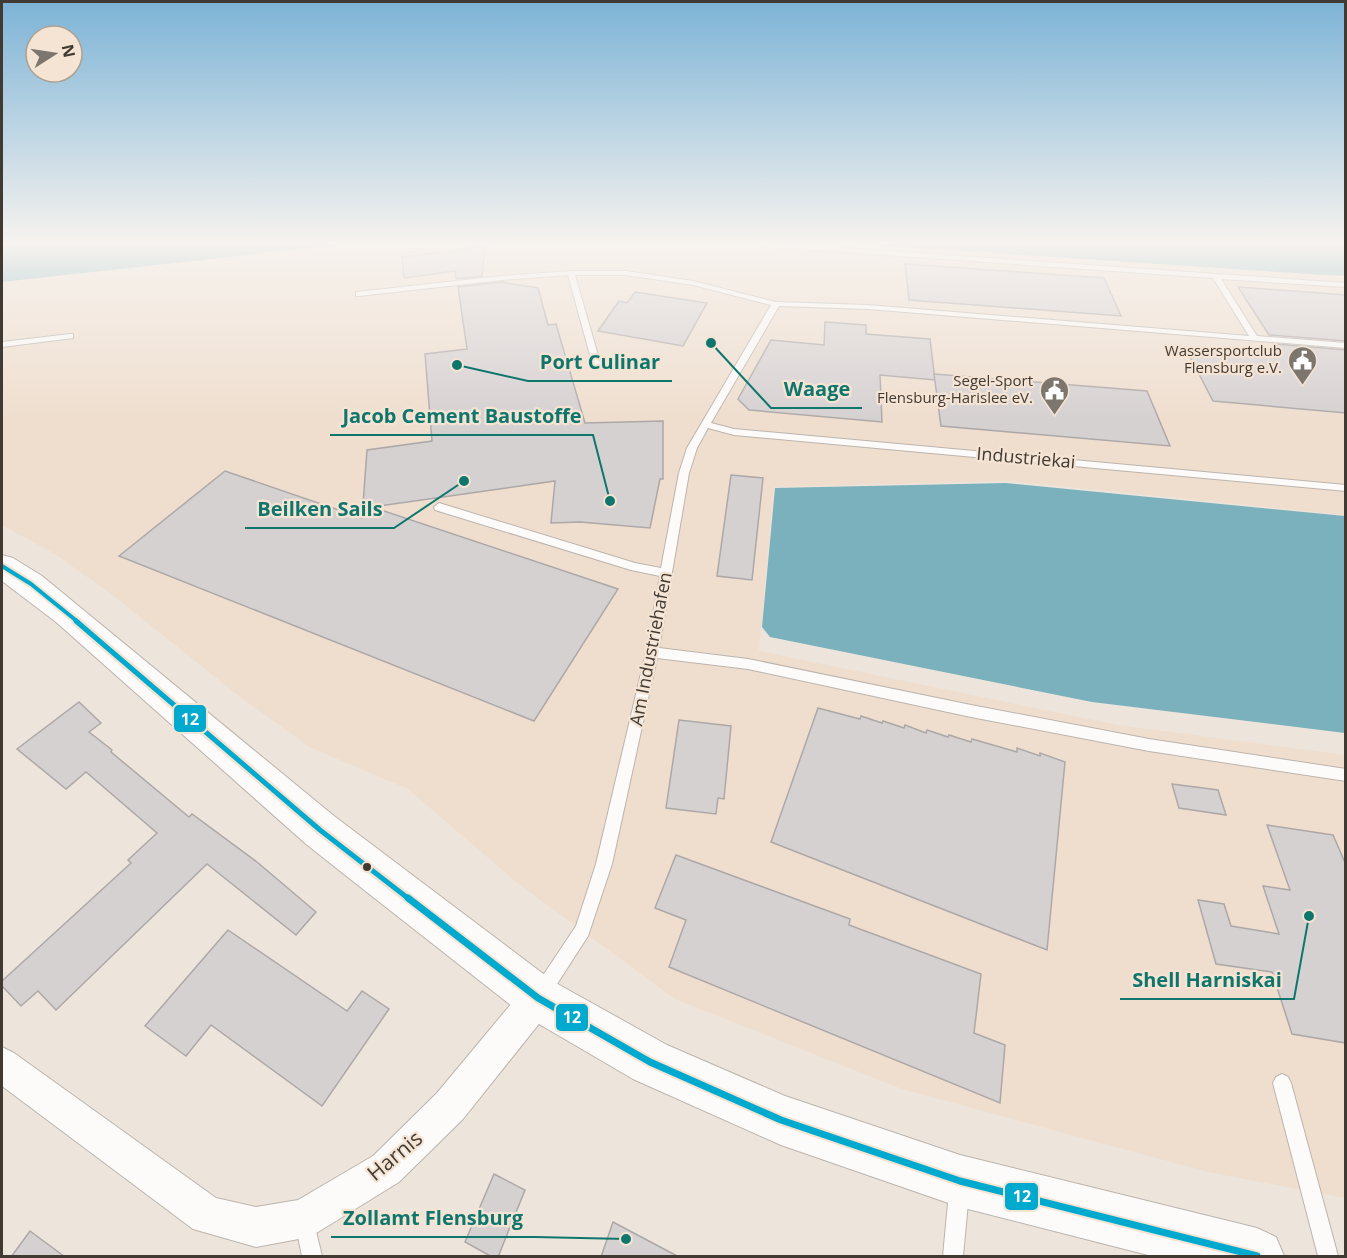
<svg xmlns="http://www.w3.org/2000/svg" width="1347" height="1258" viewBox="0 0 1347 1258" font-family="'Open Sans',sans-serif">
  <style>
    .built { fill: #efdece }
    .water { fill: #7ab1bc }
    .building { fill: #d6d1d1; stroke: #ada8a8; stroke-width: 1.5 }
    .lines { fill: none; stroke-linecap: round; stroke-linejoin: round }
    .lane-casing { stroke: #bcb4ad; stroke-width: 2 }
    .street-casing { stroke: #bcb4ad; stroke-width: 2 }
    .secondary-casing { stroke: #bcb4ad; stroke-width: 2 }
    .lane { fill: #fcfbfa; fill-rule: evenodd }
    .street { fill: #fcfbfa; fill-rule: evenodd }
    .secondary { fill: #fcfbfa; fill-rule: evenodd }
    .bus-1-far2-casing { stroke: #f5e4d3; stroke-width: 8 }
    .bus-1-far1-casing { stroke: #f5e4d3; stroke-width: 10 }
    .bus-1-casing { stroke: #f5e4d3; stroke-width: 11 }
    .bus-1-far2 { stroke: #00a9ce; stroke-width: 4 }
    .bus-1-far1 { stroke: #00a9ce; stroke-width: 5 }
    .bus-1 { stroke: #00a9ce; stroke-width: 7 }
    .bus-dot { fill: #403a33; stroke: #f5e4d3; stroke-width: 2 }
    .labels { text-anchor: middle; stroke-width: 4.5; stroke-linejoin: round; paint-order: stroke }
    .far-poi-label { font-size: 15px; fill: #403a33; stroke: #f5e4d3; text-anchor: end }
    .street-label { font-size: 18px; fill: #403a33; stroke: #f5e4d3 }
    .near-street-label { font-size: 21px; fill: #403a33; stroke: #f5e4d3 }
    .leader { fill: none; stroke: #0f766e; stroke-width: 2 }
    .callout-dot { fill: #0f766e; stroke: #f5e4d3; stroke-width: 2 }
    .callout-label { font-size: 20px; text-anchor: middle; font-weight: bold; fill: #0f766e; stroke: #f5e4d3; stroke-width: 4.5; stroke-linejoin: round; paint-order: stroke }
    .line-badge { stroke: #f5e4d3; stroke-width: 2 }
    .badge-label { font-size: 16px; text-anchor: middle; font-weight: bold; fill: #fff }
  </style>
  <rect width="100%" height="100%" fill="#ede4db"/>
  <path class="built" d="M347,244H861L1345,276V515L1009,481L774,487L759,651L1118,725L1345,755V1198L1208,1172L902,1089L675,999L516,882L408,789L309,747L235,693L111,594L55,554L2,525V282Z"/>
  <g class="water">
    <path d="M2,244H346L2,282Z"/>
    <path d="M861,244H1345V276L1309,274Z"/>
    <path d="M1006,483L1345,516V733L1092,702L770,637L762,627L775,488Z"/>
  </g>
  <g class="building">
    <path d="M479,247H485L482,276L456,279L455,271L404,278L402,257Z"/>
    <path d="M905,264L1104,278L1121,316L909,300Z"/>
    <path d="M501,282L538,288L548,325L556,324L585,423L663,421V479H660L650,528L580,522L551,523L555,481L372,507L618,589L534,721L119,556L225,471L362,518L367,450L432,441L425,354L467,349L458,287Z"/>
    <path d="M1238,287L1346,295V341L1269,335Z"/>
    <path d="M635,292L707,303L683,346L598,331L619,301L627,303Z"/>
    <path d="M825,322L866,325V334L930,339L935,380L880,375L882,422L749,410L738,399L771,340L824,345Z"/>
    <path d="M1275,344L1346,350V413L1213,401L1185,347L1280,353Z"/>
    <path d="M934,374L1147,391L1170,446L941,426Z"/>
    <path d="M731,475L763,478L752,580L717,576Z"/>
    <path d="M79,702L101,723L89,732L112,750L111,752L189,817L192,814L257,862L316,912L296,935L207,864L56,1010L38,991L21,1006L2,986V981L131,863L128,860L157,833L86,772L66,789L17,749Z"/>
    <path d="M818,708L860,719L861,716L882,723L883,721L904,728L905,725L926,733L927,730L948,737L949,735L971,742L972,739L1017,752V748L1040,756V753L1065,762L1047,950L771,842Z"/>
    <path d="M679,720L731,726L724,799L718,798L716,814L666,808Z"/>
    <path d="M1172,784L1218,790L1226,815L1179,808Z"/>
    <path d="M1267,825L1333,835L1346,865V1043L1292,1034L1272,972L1216,964L1198,900L1224,904L1231,926L1279,934L1263,886L1290,890Z"/>
    <path d="M676,855L850,919L849,925L981,974L974,1033L1005,1045L1000,1103L669,967L686,920L655,908Z"/>
    <path d="M228,930L347,1011L362,991L389,1009L322,1106L211,1025L186,1056L145,1026Z"/>
    <path d="M494,1174L525,1190L498,1257H492L465,1242Z"/>
    <path d="M613,1222L679,1257H601Z"/>
    <path d="M30,1231L65,1257H11Z"/>
  </g>
  <g class="lines">
    <defs>
      <g id="lane">
        <path d="M754,244H788L1346,283V287L1221,279L1257,336L1346,343V348L868,309L779,306L711,423L734,429L1346,485V491L734,435L708,428L697,448L689,473L659,648L748,659L971,705L1149,739L1346,769V781L1149,751L971,717L748,669L657,658L612,864L588,936L548,998L542,1000L536,998L534,992L536,986L576,926L596,864L646,652L660,576L631,570L435,510L434,507L439,503L635,563L661,568L679,473L687,448L771,305L693,285L626,275H575L601,366L597,369L593,366L568,275L502,280L359,296H356V292L502,276L571,271H626L693,281L776,302L868,305L1249,336L1213,278L757,246Z"/>
        <path d="M70,334H73V338L2,347V342Z"/>
        <path d="M1282,1074L1288,1077L1291,1083L1338,1256H1318L1273,1083L1276,1077Z"/>
        <path d="M959,1182L966,1185L969,1192L963,1256H943L949,1192L952,1185Z"/>
        <path d="M305,1212L312,1215L322,1256H302L295,1222L298,1215Z"/>
      </g>
      <path id="street" d="M538,981L550,986L555,998L550,1010L463,1119L399,1182L318,1232L304,1238L256,1247L193,1229L2,1086V1047L14,1053L216,1198L256,1207L298,1200L373,1156L437,1093L526,986Z"/>
      <path id="secondary" d="M2,555L13,558L42,576L334,816L554,982L667,1045L785,1096L960,1155L1257,1228L1276,1237L1284,1256H1152L960,1207L781,1145L633,1079L522,1014L354,882L306,844L56,622L2,581Z"/>
    </defs>
    <use href="#lane" class="lane-casing"/>
    <use href="#street" class="street-casing"/>
    <use href="#secondary" class="secondary-casing"/>
    <use href="#lane" class="lane"/>
    <use href="#street" class="street"/>
    <use href="#secondary" class="secondary"/>
    <defs>
      <path id="bus-1-far2" d="M2,566L31,584L78,622"/>
      <path id="bus-1-far1" d="M76,621L320,830L409,899"/>
      <path id="bus-1" d="M408,898L538,998L650,1062L781,1120L960,1181L1257,1256"/>
    </defs>
    <use href="#bus-1-far2" class="bus-1-far2-casing"/>
    <use href="#bus-1-far1" class="bus-1-far1-casing"/>
    <use href="#bus-1" class="bus-1-casing"/>
    <use href="#bus-1-far2" class="bus-1-far2"/>
    <use href="#bus-1-far1" class="bus-1-far1"/>
    <use href="#bus-1" class="bus-1"/>
  </g>
  <linearGradient id="sky" x2="0" y2="1"><stop stop-color="#7cb3d6"/><stop offset="0.58" stop-color="#f7f3ef"/><stop offset="1" stop-color="#f7f3ef" stop-opacity="0"/></linearGradient>
  <rect width="1347" height="420" fill="url(#sky)"/>
  <defs>
    <symbol id="civic-pin" viewBox="-11 -11 22 30"><path d="M0 17L-7.5 6A9.5 9.5 0 1 1 7.5 6Z" fill="#7d766e" stroke="#f5e4d3"/><path d="M-.6-6.5H3V-4.5H.6V-3L4-1V1h2V6H-6V1h2V-1L-.6-3ZM-1.2 2.5V6h2.4V2.5Z" fill="#fff"/></symbol>
  </defs>
  <g fill-rule="evenodd">
    <use href="#civic-pin" x="1286" y="344" width="33" height="45"/>
    <use href="#civic-pin" x="1038" y="374" width="33" height="45"/>
  </g>
  <circle class="bus-dot" cx="367" cy="867" r="5"/>
  <g class="labels">
    <g class="far-poi-label">
      <text x="1282" y="356">Wassersportclub<tspan x="1282" dy="17">Flensburg e.V.</tspan></text>
      <text x="1033" y="386">Segel-Sport<tspan x="1033" dy="17">Flensburg-Harislee eV.</tspan></text>
    </g>
    <g class="street-label">
      <text transform="translate(1026 458) rotate(5)" y="6">Industriekai</text>
      <text transform="translate(651 649) rotate(-79)" y="6">Am Industriehafen</text>
    </g>
    <g class="near-street-label">
      <text transform="translate(395 1156) rotate(-40)" y="7">Harnis</text>
    </g>
  </g>
  <path class="leader" d="M457 365L528 381H672M711 343L771 408H862M610 501L593 435H330M464 481L394 528H245M1309 916L1294 999H1120M626 1239L535 1237H331"/>
  <g class="callout-dot">
    <circle cx="457" cy="365" r="6"/>
    <circle cx="711" cy="343" r="6"/>
    <circle cx="610" cy="501" r="6"/>
    <circle cx="464" cy="481" r="6"/>
    <circle cx="1309" cy="916" r="6"/>
    <circle cx="626" cy="1239" r="6"/>
  </g>
  <g class="callout-label">
    <text x="600" y="369">Port Culinar</text>
    <text x="817" y="396">Waage</text>
    <text x="462" y="423">Jacob Cement Baustoffe</text>
    <text x="320" y="516">Beilken Sails</text>
    <text x="1207" y="987">Shell Harniskai</text>
    <text x="433" y="1225">Zollamt Flensburg</text>
  </g>
  <g class="line-badge">
    <rect x="173" y="704" width="34" height="29" rx="6" fill="#00a9ce"/>
    <rect x="555" y="1003" width="34" height="29" rx="6" fill="#00a9ce"/>
    <rect x="1004" y="1182" width="35" height="29" rx="6" fill="#00a9ce"/>
  </g>
  <g class="badge-label">
    <text x="190" y="725">12</text>
    <text x="572" y="1023">12</text>
    <text x="1022" y="1202">12</text>
  </g>
  <rect width="1347" height="1258" fill="none" stroke="#403a33" stroke-width="6"/>
  <g transform="translate(54 54) rotate(78)"><circle r="28" fill="#f5e4d3" stroke="#ada093" stroke-width="1.5"/>
  <path d="M0-4.5L10 22L0 15L-10 22Z" fill="#7d766e"/>
  <text y="-9" font-size="16" font-weight="bold" text-anchor="middle" fill="#403a33">N</text>
  </g>
</svg>
